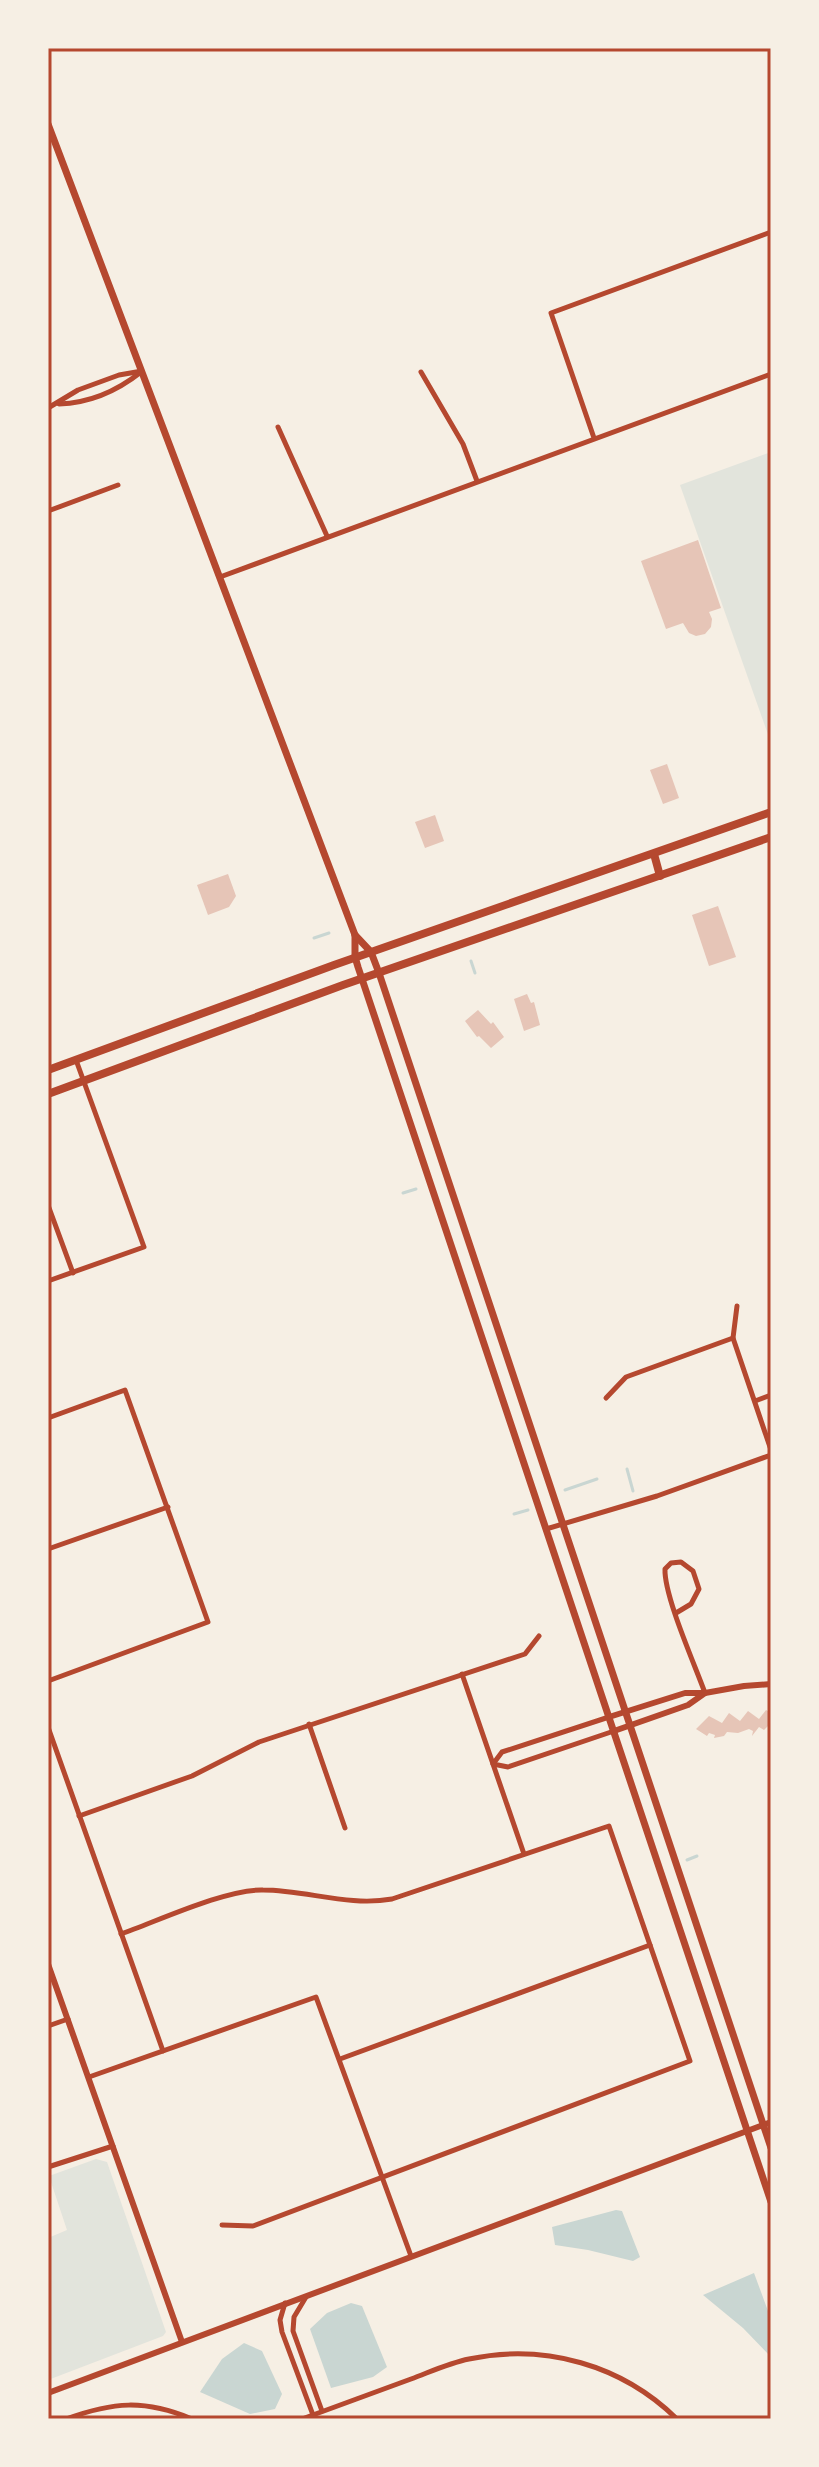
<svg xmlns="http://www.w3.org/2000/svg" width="819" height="2467" viewBox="0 0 819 2467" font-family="'PT Sans Narrow',sans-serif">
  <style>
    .green { fill: #e2e4dc }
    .water { fill: #c9d6d2 }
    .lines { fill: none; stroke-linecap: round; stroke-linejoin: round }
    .stream { stroke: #c9d6d2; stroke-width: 3 }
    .building { fill: #e6c5b7 }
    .minor { stroke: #b5482f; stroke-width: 5 }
    .tertiary { stroke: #b5482f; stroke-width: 6 }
    .secondary { stroke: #b5482f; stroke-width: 7 }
    .primary { stroke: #b5482f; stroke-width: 8 }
    .neatline { fill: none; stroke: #b5482f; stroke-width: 3 }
  </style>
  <rect width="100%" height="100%" fill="#f6efe4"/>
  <g class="green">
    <path d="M771,452V743L680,485Z"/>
    <path d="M96,2159L107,2162L166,2332L163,2336L48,2380V2238L67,2230L49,2176Z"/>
  </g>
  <g class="water">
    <path d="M616,2210L622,2211L640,2257L633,2261L588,2250L555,2245L552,2227Z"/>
    <path d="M754,2273L771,2319V2357L743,2328L703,2295Z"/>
    <path d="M351,2303L362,2306L387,2367L373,2377L331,2388L310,2329L327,2313Z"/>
    <path d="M244,2343L262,2351L282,2394L275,2409L250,2414L200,2392L222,2359Z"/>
  </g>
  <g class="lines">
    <g class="stream">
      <path d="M314,938L329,933"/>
      <path d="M471,961L475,973"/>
      <path d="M403,1193L416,1189"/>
      <path d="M627,1469L633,1491"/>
      <path d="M565,1490L597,1479"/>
      <path d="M514,1514L528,1510"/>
      <path d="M687,1860L697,1856"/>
    </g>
  </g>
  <g class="building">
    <path d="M698,540L721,608L709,612L712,619L711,627L705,634L696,636L689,633L683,623L666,629L641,561Z"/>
    <path d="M667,764L679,798L663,804L650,770Z"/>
    <path d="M435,815L444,841L425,848L415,822Z"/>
    <path d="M228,874L236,896L229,907L208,915L197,885Z"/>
    <path d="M718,906L736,957L709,966L692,915Z"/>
    <path d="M527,994L531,1003L534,1002L540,1025L524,1031L514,999Z"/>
    <path d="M478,1010L491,1024L493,1022L504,1037L491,1048L479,1036L477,1037L465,1021Z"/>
    <path d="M766,1710L771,1713V1728L768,1726L764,1730L759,1727L752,1736L753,1731L749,1729L738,1733L727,1732L724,1736L714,1738L715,1735L709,1733L707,1736L696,1729L709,1716L722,1723L729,1713L740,1721L748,1711L759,1719Z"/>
  </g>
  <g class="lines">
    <g class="minor">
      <path d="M421,372L463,444L477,481"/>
      <path d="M59,404C90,403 117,391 141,372"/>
      <path d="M48,408L78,390L119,375L142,371"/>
      <path d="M278,427L327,536"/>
      <path d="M594,438L551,313L771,232"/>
      <path d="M48,511L118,485"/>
      <path d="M220,577L771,374"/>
      <path d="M48,1205L73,1273"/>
      <path d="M48,1281L144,1247L76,1060"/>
      <path d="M737,1306L733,1338L771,1450"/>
      <path d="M606,1398L626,1377L733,1338"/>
      <path d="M755,1401L771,1395"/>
      <path d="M48,1418L125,1390L208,1622L48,1681"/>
      <path d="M546,1529L657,1496L771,1455"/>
      <path d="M48,1549L168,1507"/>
      <path d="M676,1613L691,1604L699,1589L693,1571L681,1562L671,1563L665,1569C664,1596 695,1665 705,1693"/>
      <path d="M462,1674L524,1854"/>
      <path d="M609,1717L502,1752L493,1764L508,1767L614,1731"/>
      <path d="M309,1724L345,1828"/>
      <path d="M48,1727L163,2051"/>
      <path d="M79,1816L192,1776L259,1742L525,1654L539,1636"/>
      <path d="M121,1934C158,1921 226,1889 263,1890C307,1890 348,1907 392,1899L609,1826L690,2061L253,2226L222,2225"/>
      <path d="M48,2026L68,2019"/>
      <path d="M340,2059L650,1945"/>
      <path d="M89,2077L316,1997L411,2256"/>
      <path d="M48,2167L113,2146"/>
      <path d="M306,2297L294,2317L293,2331L322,2411"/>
      <path d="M285,2303L280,2320L282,2332L313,2415"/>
      <path d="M66,2419C113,2402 144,2399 192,2419"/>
      <path d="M302,2419C338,2406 375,2392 411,2379C430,2372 449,2363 469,2359C545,2343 622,2365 677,2419"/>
    </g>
    <g class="tertiary">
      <path d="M609,1717L685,1693H705L744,1686L771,1684"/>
      <path d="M614,1731L688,1705L705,1693"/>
      <path d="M48,1964L182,2342"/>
      <path d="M48,2393L771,2122"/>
    </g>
    <g class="secondary">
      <path d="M48,124L355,935V957L358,967L771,2202"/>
      <path d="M355,935L371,952L379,973L771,2148"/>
    </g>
    <g class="primary">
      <path d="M654,854L660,876"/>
      <path d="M48,1070L334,965L771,812"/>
      <path d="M48,1094L343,985L771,837"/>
    </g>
  </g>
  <rect width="819" height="2467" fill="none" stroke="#f6efe4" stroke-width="100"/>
  <rect x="50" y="50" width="719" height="2367" class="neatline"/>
</svg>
